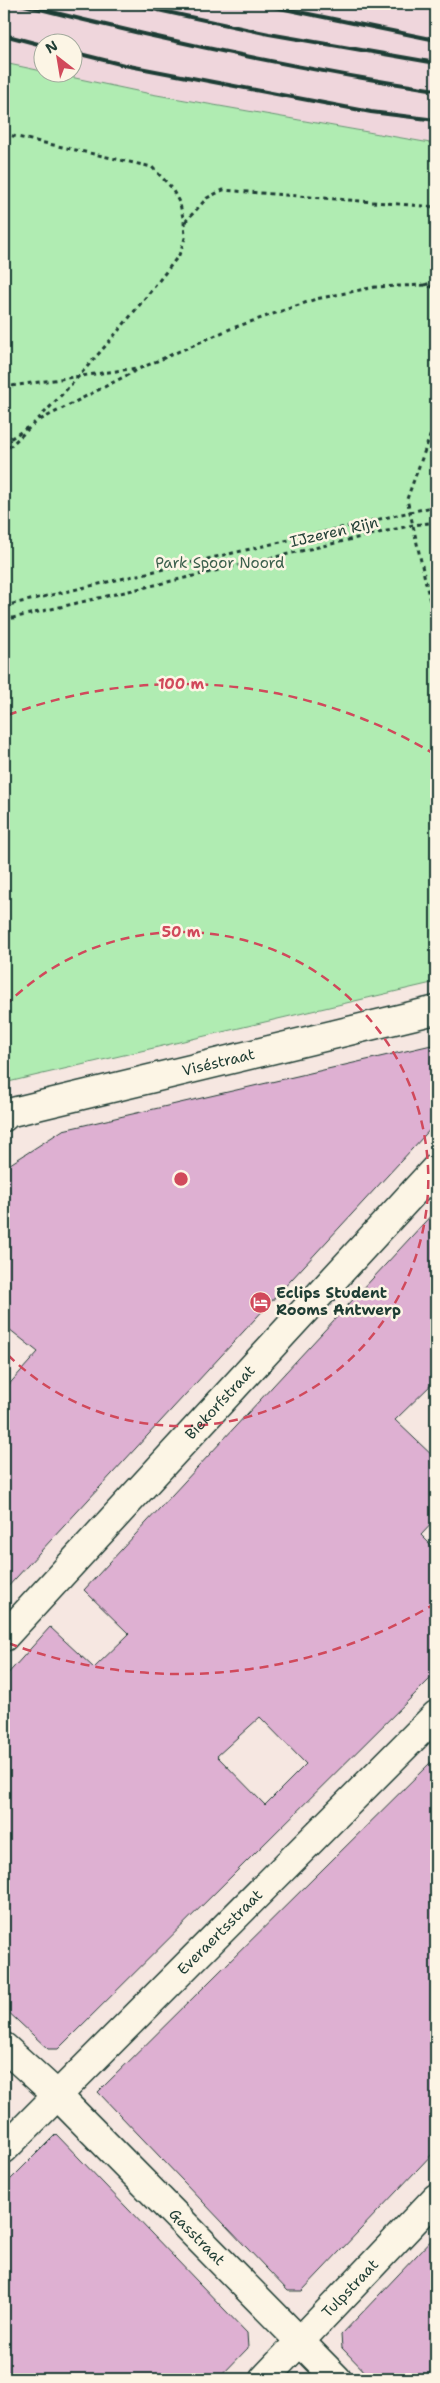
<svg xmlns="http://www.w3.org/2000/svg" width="440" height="2383" viewBox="0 0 440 2383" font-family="'Shantell Sans',sans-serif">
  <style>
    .built { fill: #efd6dc }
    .green { fill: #b0ecb2; stroke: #689473 }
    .building { fill: #deb0d2; stroke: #1f3d34; fill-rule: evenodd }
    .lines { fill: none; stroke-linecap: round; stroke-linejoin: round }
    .minor-casing { stroke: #1f3d34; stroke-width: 31 }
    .path { stroke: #1f3d34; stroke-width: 3; stroke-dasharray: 4 4; stroke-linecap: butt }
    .minor { stroke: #fcf5e5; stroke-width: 28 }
    .rail { stroke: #1f3d34; stroke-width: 4 }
    .ring { fill: none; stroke: #d1495b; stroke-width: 2.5; stroke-dasharray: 9 6 }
    .labels { text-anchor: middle; stroke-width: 5; stroke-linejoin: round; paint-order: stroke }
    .street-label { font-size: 15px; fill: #1f3d34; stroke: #fcf5e5 }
    .park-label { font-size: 15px; fill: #3c604d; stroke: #fcf5e5 }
    .poi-label { font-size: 15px; font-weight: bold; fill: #1f3d34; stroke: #fcf5e5; text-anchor: start }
    .centre { fill: #d1495b; stroke: #fcf5e5; stroke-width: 2.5 }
    .ring-label { font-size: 15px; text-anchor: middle; font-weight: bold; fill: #d1495b; stroke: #fcf5e5; stroke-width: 5; stroke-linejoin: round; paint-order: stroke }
  </style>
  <rect width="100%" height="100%" fill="#f6e7e1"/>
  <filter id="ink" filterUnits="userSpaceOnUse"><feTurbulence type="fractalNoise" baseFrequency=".02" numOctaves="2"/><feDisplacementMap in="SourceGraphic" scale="10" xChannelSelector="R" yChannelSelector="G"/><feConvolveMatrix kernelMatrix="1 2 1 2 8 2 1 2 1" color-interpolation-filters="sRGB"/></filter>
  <g filter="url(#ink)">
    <path class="built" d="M4,4H436V144L151,94L46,73L72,72V42H42V72L4,63Z"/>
    <path class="green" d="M4,63L151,94L436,144V982L4,1083Z"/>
    <g class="building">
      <path d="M436,1044V1123L4,1591V1390L38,1352L4,1325V1168L63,1130Z"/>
      <path d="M436,1210V1380L395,1420L436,1459V1519L421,1535L436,1550V1673L58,2049H48L4,2008V1678L50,1627L94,1668L129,1634L84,1590ZM260,1717L306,1764L265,1805L217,1756Z"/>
      <path d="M436,1757V2150L302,2291H288L98,2092Z"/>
      <path d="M56,2134L247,2333L248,2348L218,2379H4V2186Z"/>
      <path d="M436,2235V2379H372L342,2348L341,2335Z"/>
    </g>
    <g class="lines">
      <defs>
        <g id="minor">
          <path id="s1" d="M4,1117L8,1113L436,1010"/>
          <path id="s2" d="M4,1637L436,1168"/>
          <path id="s3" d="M4,2047L57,2095L337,2379"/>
          <path id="s4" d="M4,2149L436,1715"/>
          <path id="s5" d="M264,2379L436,2198"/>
        </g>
      </defs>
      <use href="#minor" class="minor-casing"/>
      <g class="path">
        <path d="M4,134L152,167L171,187L180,204L184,222L185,238L179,255C125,325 68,393 4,452"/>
        <path d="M185,222L207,198L223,190L436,207"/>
        <path d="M436,281L425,285L436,288"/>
        <path d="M4,387L137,368"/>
        <path d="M40,420L141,368L230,329L316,299L375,287L425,285"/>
        <path d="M436,420L407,499L436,628"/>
        <path d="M4,443L28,427"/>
        <path d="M4,606L436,506"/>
        <path d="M4,620L413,525L436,522"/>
      </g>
      <use href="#minor" class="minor"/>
      <g class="rail">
        <path d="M20,4C157,39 296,69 436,90"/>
        <path d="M130,4L269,34L436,63"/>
        <path d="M260,4L436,40"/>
        <path d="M4,35L42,45"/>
        <path d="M72,52L124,65L371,112L436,120"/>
      </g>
    </g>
  </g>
  <g class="ring">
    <path d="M5 1006A247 247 0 1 1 5 1352"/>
    <path d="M436 1603A495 495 0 0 1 8 1643M8 715A495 495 0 0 1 436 755"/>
  </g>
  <defs>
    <symbol id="hotel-disc" viewBox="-11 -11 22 22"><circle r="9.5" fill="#d1495b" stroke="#fcf5e5"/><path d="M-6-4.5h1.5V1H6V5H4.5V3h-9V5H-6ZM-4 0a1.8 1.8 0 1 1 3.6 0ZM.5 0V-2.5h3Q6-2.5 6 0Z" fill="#fff"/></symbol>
  </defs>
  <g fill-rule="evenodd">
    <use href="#hotel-disc" x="248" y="1290" width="25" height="25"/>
  </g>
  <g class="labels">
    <g class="street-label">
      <text transform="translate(334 532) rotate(-13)" y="5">IJzeren Rijn</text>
      <text dy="5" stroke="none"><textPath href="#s1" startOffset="222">Viséstraat</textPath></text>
      <text dy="5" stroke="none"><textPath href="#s2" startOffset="319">Biekorfstraat</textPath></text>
      <text dy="5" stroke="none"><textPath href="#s4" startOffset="306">Everaertsstraat</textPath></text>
      <text dy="5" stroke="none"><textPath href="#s3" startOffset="271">Gasstraat</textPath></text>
      <text dy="5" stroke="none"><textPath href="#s5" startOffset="125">Tulpstraat</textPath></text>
    </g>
    <g class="park-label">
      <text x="220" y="568">Park Spoor Noord</text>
    </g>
    <g class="poi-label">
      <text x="276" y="1298">Eclips Student<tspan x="276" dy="17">Rooms Antwerp</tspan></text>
    </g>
  </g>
  <circle cx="181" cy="1179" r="8" class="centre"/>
  <g class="ring-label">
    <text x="181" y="689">100 m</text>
    <text x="181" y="937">50 m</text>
  </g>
  <rect width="440" height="2383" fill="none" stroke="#fcf5e5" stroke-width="20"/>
  <rect x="10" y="10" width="420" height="2363" fill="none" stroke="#1f3d34" stroke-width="2" filter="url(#ink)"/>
  <g transform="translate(58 58) rotate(329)"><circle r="24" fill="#fcf5e5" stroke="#a4ab9e"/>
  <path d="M0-4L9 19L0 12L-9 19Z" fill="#d1495b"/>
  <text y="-8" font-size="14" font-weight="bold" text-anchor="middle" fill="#1f3d34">N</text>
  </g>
</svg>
